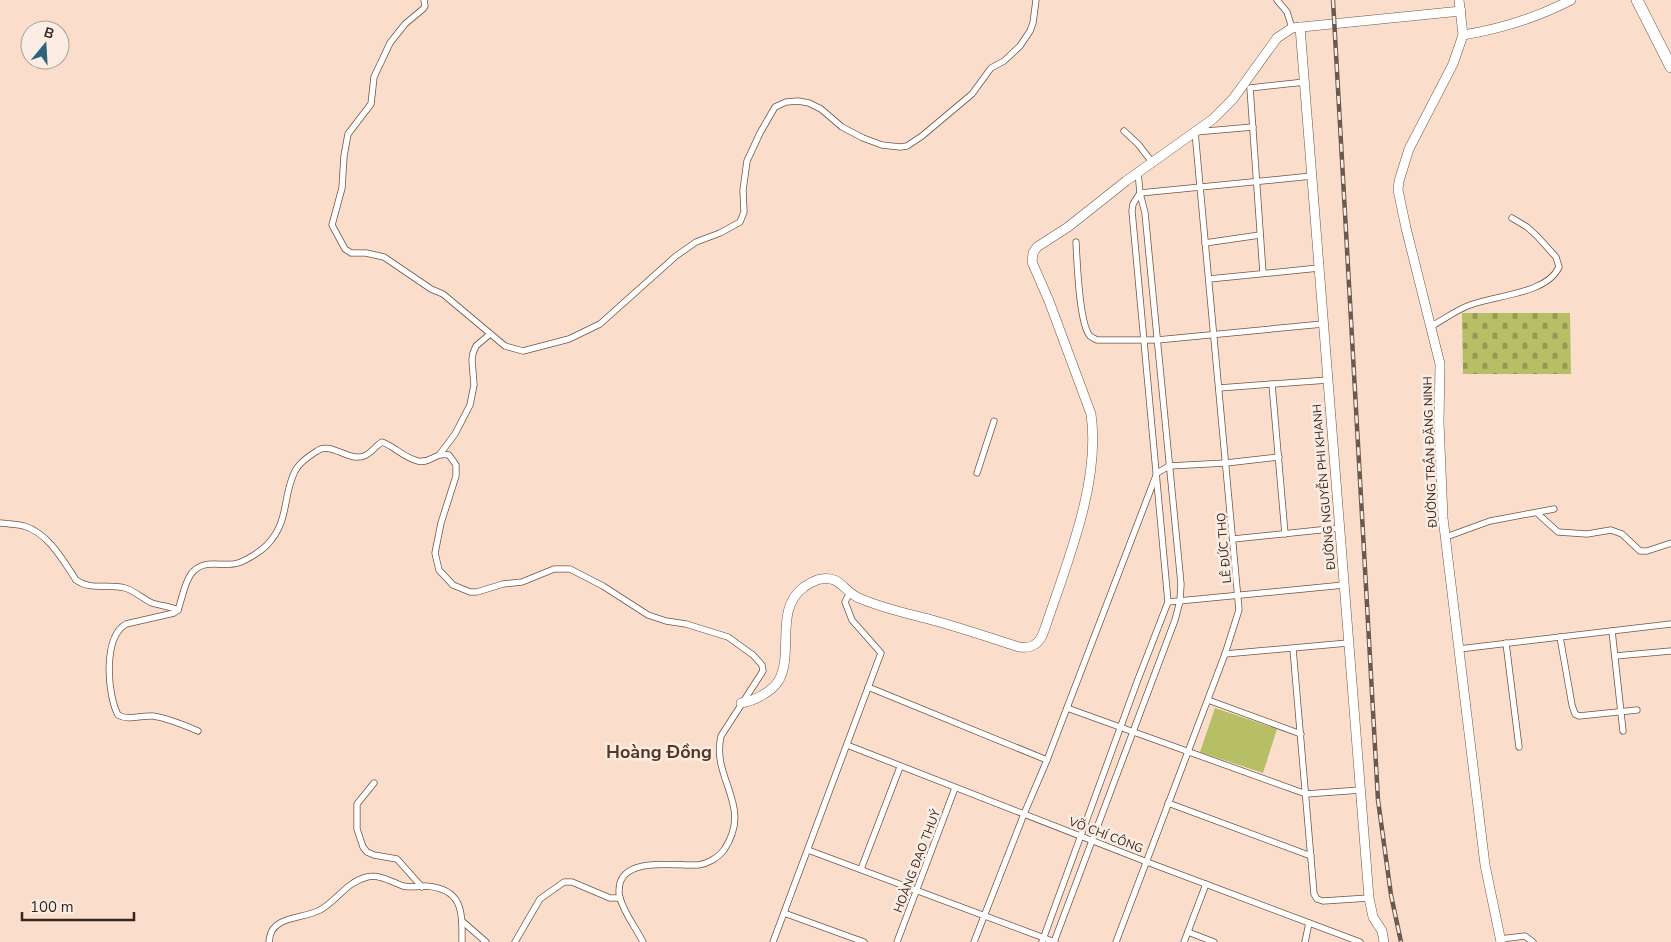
<svg xmlns="http://www.w3.org/2000/svg" width="1671" height="942" viewBox="0 0 1671 942" font-family="'Nunito Sans',sans-serif">
  <style>
    .cemetery { fill: url(#cemetery-stones) }
    .pitch { fill: #b6be66 }
    .lines { fill: none; stroke-linecap: round; stroke-linejoin: round }
    .street-casing { stroke: #735441; stroke-width: 7 }
    .secondary-casing { stroke: #735441; stroke-width: 10 }
    .primary-casing { stroke: #735441; stroke-width: 10 }
    .highway-casing { stroke: #735441; stroke-width: 12 }
    .street { stroke: #fff; stroke-width: 5.5 }
    .secondary { stroke: #fff; stroke-width: 9 }
    .primary { stroke: #fff; stroke-width: 9 }
    .highway { stroke: #fff; stroke-width: 11 }
    .rail-casing { stroke: #6b594e; stroke-width: 4.5 }
    .rail { stroke: #fcede4; stroke-width: 2.5; stroke-dasharray: 8; stroke-linecap: butt }
    .labels { text-anchor: middle; stroke-width: 5; stroke-linejoin: round; paint-order: stroke }
    .street-label { font-size: 12px; fill: #35271f; stroke: #fcede4 }
    .district-label { font-size: 18px; font-weight: bold; fill: #553826; stroke: #fcede4 }
  </style>
  <defs>
    <pattern id="cemetery-stones" width="16" height="16" patternUnits="userSpaceOnUse" patternTransform="scale(1.25)"><rect width="16" height="16" fill="#b6be66"/><path d="M2 7V4a2 2 0 0 1 4 0v3zM10 15v-3a2 2 0 0 1 4 0v3z" fill="#959a53"/></pattern>
  </defs>
  <rect width="100%" height="100%" fill="#faddcb"/>
  <path class="cemetery" d="M1462,313H1570L1571,374H1463Z"/>
  <path class="pitch" d="M1215,708L1277,729L1263,773L1200,752Z"/>
  <g class="lines">
    <defs>
      <g id="street">
        <path d="M424,0L425,6L423,9L405,24L390,43L374,77L371,104L348,134L344,156L342,188L332,225L345,249L351,253H366L384,257L431,289L443,294L505,346L523,351L569,339L600,324L676,256L696,242L720,233L740,222L744,212L743,190L747,161L760,133L775,107L786,102L798,101L809,103L821,109L842,127L863,138L882,145L900,147L907,146L922,136L972,94L991,68L1004,61L1020,46L1030,31L1033,23L1036,0"/>
        <path d="M1277,0L1287,12L1292,28"/>
        <path d="M1124,131L1138,144L1152,162"/>
        <path d="M1140,193L1312,176"/>
        <path d="M1076,242C1077,260 1079,324 1090,336C1091,337 1095,339 1097,340H1157L1323,324"/>
        <path d="M1205,243L1260,235"/>
        <path d="M1263,273L1250,88L1305,82"/>
        <path d="M1209,279L1319,268"/>
        <path d="M1430,327C1443,320 1456,310 1470,305C1496,295 1547,294 1559,267L1556,257L1537,236L1527,227L1512,218"/>
        <path d="M1272,384L1285,534"/>
        <path d="M1219,388L1328,380"/>
        <path d="M440,454L455,434L470,405L474,385L472,360L473,353L476,346L490,334"/>
        <path d="M977,473L994,421"/>
        <path d="M1537,513L1558,532L1587,534L1611,530L1622,534L1640,551H1647L1671,543"/>
        <path d="M0,523C8,524 16,524 24,526C48,533 63,560 76,580C91,591 108,583 125,588C135,591 143,599 152,603C161,606 170,606 178,610"/>
        <path d="M1446,537L1490,521L1554,509"/>
        <path d="M1233,539L1339,528"/>
        <path d="M1168,602L1344,585"/>
        <path d="M1612,631L1623,731"/>
        <path d="M1560,637L1572,705L1575,714L1579,716L1637,710"/>
        <path d="M1506,643L1519,747"/>
        <path d="M1293,649L1314,894L1317,899L1323,901L1369,898"/>
        <path d="M1459,649L1671,624"/>
        <path d="M1225,654L1348,643"/>
        <path d="M1615,656L1671,651"/>
        <path d="M868,687L1047,760"/>
        <path d="M1208,700L1301,734"/>
        <path d="M1067,708L1306,794L1360,790"/>
        <path d="M198,731C184,725 168,718 153,716C141,715 129,721 118,715C107,694 103,637 126,624L174,613L178,610C182,599 184,584 191,574C204,557 222,568 238,563C247,560 260,552 267,545C290,521 282,497 295,471C299,463 309,456 317,451C331,441 348,462 364,456C372,453 375,446 382,442C394,446 404,458 418,461C431,464 434,452 449,455L456,465V476L441,523L435,553L439,570L453,585L470,592H477L503,584L522,582L554,569H570L603,586L648,615L666,621L686,624L728,637L753,655L762,665L763,671L721,736C711,780 754,805 724,850C718,858 707,864 698,865C677,866 628,857 620,883C619,888 618,893 620,898C624,913 636,928 643,942"/>
        <path d="M847,745L1147,862L1360,942"/>
        <path d="M374,783L357,804V829L363,847L367,852L374,855L397,859L422,887"/>
        <path d="M1168,803L1311,856"/>
        <path d="M808,850L1055,942"/>
        <path d="M861,869L900,767"/>
        <path d="M784,913L864,942"/>
        <path d="M462,921L486,942"/>
        <path d="M1188,932L1214,942"/>
        <path d="M1500,939L1525,936L1533,942"/>
        <path d="M269,942C270,933 272,928 280,923C290,917 309,916 320,910C337,901 346,882 367,877C379,874 392,882 403,886C411,888 419,886 426,886C464,889 462,913 462,942"/>
        <path d="M515,942L540,899L564,882H572L610,898H620"/>
        <path d="M773,942L881,653L852,620L845,602L850,592"/>
        <path d="M897,942L955,788"/>
        <path d="M974,942L1024,814L1047,760L1157,473L1169,466L1226,463L1279,457"/>
        <path d="M1042,942L1137,682L1168,602L1132,211L1133,204L1140,193"/>
        <path d="M1054,942L1175,620L1180,601L1181,584L1145,213L1140,193L1138,172"/>
        <path d="M1116,942L1225,654L1239,610L1195,132L1253,127"/>
        <path d="M1184,942L1206,884"/>
        <path d="M1305,942L1309,923"/>
      </g>
      <g id="secondary">
        <path d="M1459,0L1463,35"/>
        <path d="M1300,27L1369,898L1373,917L1382,931L1384,942"/>
        <path d="M741,703C754,701 772,692 779,680C794,652 774,609 804,587C809,584 814,580 821,579C840,575 844,592 859,598C884,609 910,614 936,621C964,629 991,638 1019,647C1033,649 1040,643 1044,631C1066,565 1101,483 1091,414L1049,301L1032,262L1033,253L1037,247L1068,227L1126,181L1213,119L1233,99L1277,38L1292,28L1461,11"/>
      </g>
      <path id="primary" d="M1501,942L1485,865L1443,518L1439,422L1440,364L1406,228L1398,190L1399,181L1409,149L1453,64L1463,35C1500,29 1538,17 1571,0"/>
      <path id="highway" d="M1637,0L1671,67"/>
    </defs>
    <use href="#street" class="street-casing"/>
    <use href="#secondary" class="secondary-casing"/>
    <use href="#primary" class="primary-casing"/>
    <use href="#highway" class="highway-casing"/>
    <use href="#street" class="street"/>
    <use href="#secondary" class="secondary"/>
    <use href="#primary" class="primary"/>
    <use href="#highway" class="highway"/>
    <defs>
      <path id="rail" d="M1333,0L1378,800L1391,895L1401,942"/>
    </defs>
    <use href="#rail" class="rail-casing"/>
    <use href="#rail" class="rail"/>
  </g>
  <g class="labels">
    <g class="street-label">
      <text transform="translate(1430 452) rotate(-92)" y="4">ĐƯỜNG TRẦN ĐĂNG NINH</text>
      <text transform="translate(1324 487) rotate(-95)" y="4">ĐƯỜNG NGUYỄN PHI KHANH</text>
      <text transform="translate(1224 548) rotate(-95)" y="4">LÊ ĐỨC THỌ</text>
      <text transform="translate(1106 835) rotate(21)" y="4">VÕ CHÍ CÔNG</text>
      <text transform="translate(917 861) rotate(-69)" y="4">HOÀNG ĐẠO THUÝ</text>
    </g>
    <g class="district-label">
      <text x="659" y="758">Hoàng Đồng</text>
    </g>
  </g>
  <g transform="translate(45 45) rotate(18)"><circle r="24" fill="#fcede4" stroke="#ac9e95"/>
  <path d="M0-4L9 19L0 12L-9 19Z" fill="#2e6480"/>
  <text y="-8" font-size="14" font-weight="bold" text-anchor="middle" fill="#35271f">B</text>
  </g>
  <path d="M22 912v8h112v-8" fill="none" stroke="#35271f" stroke-width="2.5"/>
  <text x="30" y="912" font-size="15" fill="#35271f" stroke="#fcede4" stroke-width="4" paint-order="stroke">100 m</text>
</svg>
